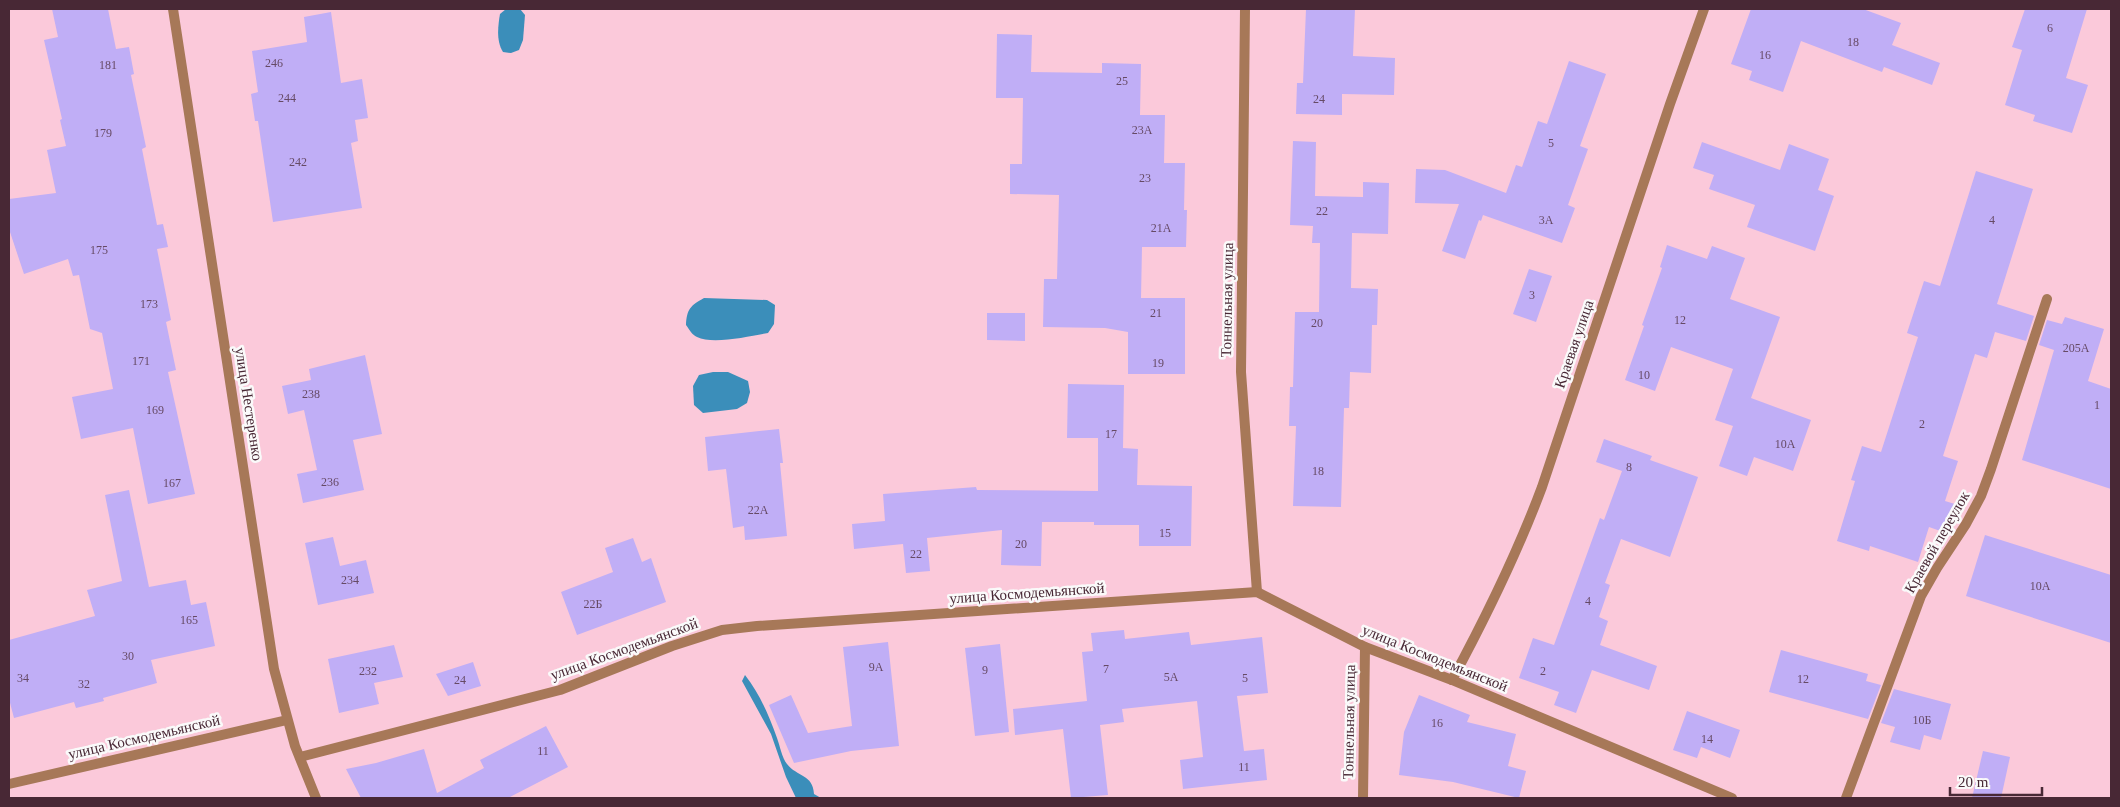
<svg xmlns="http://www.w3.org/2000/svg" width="2120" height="807" viewBox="0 0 2120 807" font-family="'Times New Roman',serif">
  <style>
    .water { fill: #3b8eba }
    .building { fill: #c0aef6 }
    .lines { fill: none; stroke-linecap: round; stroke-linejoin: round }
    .service { stroke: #a77858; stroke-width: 10 }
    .minor { stroke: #a77858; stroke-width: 10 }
    .tertiary { stroke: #a77858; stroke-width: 10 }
    .labels { text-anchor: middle; stroke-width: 5; stroke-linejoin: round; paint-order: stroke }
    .number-label { font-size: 12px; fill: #664a65 }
    .street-label { font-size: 15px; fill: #482835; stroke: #fafafa }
  </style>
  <rect width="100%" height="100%" fill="#fbc9da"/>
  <g class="water">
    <path d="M506,9H520L525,15L523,40L519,50L511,53L503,52C496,41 498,26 500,14Z"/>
    <path d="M704,298L767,300L775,305L774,324L768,333C750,336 713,345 697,337C692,335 689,329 686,325C687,309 690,306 704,298Z"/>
    <path d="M713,372H728L748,381L750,392L747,403L737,409L703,413L694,405L693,386L699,375Z"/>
    <path d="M745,675C760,694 769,716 777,738C780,746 782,758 787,764C797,777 813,774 814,794L821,798H796L786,777L771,734L742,681Z"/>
  </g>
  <g class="building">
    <path d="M52,9H108L116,49L129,47L134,74L131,75L146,147L142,149L157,225L163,224L168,247L157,249L171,320L166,322L176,370L168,372L195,494L148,504L133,428L81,439L72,397L113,389L102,333L90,329L79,275L73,276L68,259L24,274L9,229V199L56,193L47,150L66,146L60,120L62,119L44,40L58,37Z"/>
    <path d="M1306,9H1355L1353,56L1395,58L1394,95L1342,94V115L1296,114L1297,83H1303Z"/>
    <path d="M1751,9H1863L1901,23L1892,45L1940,63L1932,85L1884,67L1882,72L1801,41L1783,92L1749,80L1752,71L1731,64Z"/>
    <path d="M2025,9H2087L2066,78L2088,85L2072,133L2033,121L2035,115L2005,105L2022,50L2012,47Z"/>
    <path d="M331,12L341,83L362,79L368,118L355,120L358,141L351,143L362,208L273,222L258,121H255L251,94L258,92L252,51L307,42L304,17Z"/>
    <path d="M997,34L1032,35L1031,72L1102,73V63L1141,64L1140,115H1165L1164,163H1185L1184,210H1187L1186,247H1142L1141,298H1185V374H1128V332L1105,328L1043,327L1044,279H1057L1059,195L1010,194V164H1022L1023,98H996Z"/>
    <path d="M1569,61L1606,74L1580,146L1588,149L1568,205L1575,208L1562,243L1483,215L1481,221L1479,220L1465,259L1442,251L1459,204L1415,203L1416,169L1445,170L1506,193L1516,165L1522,167L1538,121L1547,124Z"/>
    <path d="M1293,141L1316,142L1315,196L1363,197V182L1389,183L1388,234L1352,233L1351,288L1378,289L1377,325H1372L1371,373L1350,372L1349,408H1344L1341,507L1293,506L1296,426H1289L1290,387H1293L1295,312H1319L1320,243H1312L1313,226L1290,225Z"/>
    <path d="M1702,142L1780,170L1789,144L1829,159L1818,190L1834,196L1815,251L1747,227L1755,205L1709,189L1714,175L1693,168Z"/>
    <path d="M1976,171L2033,189L1997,304L2034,316L2026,341L1995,332L1987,358L1975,354L1943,456L1958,461L1945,501L1955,504L1946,533L1929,527L1918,562L1870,546L1869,551L1837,541L1855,481L1851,480L1862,446L1881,452L1918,337L1907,333L1924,281L1940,286Z"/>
    <path d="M1667,245L1707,259L1712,246L1745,258L1730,299L1780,317L1751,398L1811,420L1793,471L1754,457L1747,476L1719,466L1733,426L1715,420L1733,369L1671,347L1655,391L1625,380L1644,326L1642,325L1662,268L1660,267Z"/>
    <path d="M1529,269L1552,276L1536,322L1513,314Z"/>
    <path d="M987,313H1025V341L987,340Z"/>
    <path d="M2065,317L2104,329L2088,381L2111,389V489L2022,460L2054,350L2039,345L2047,320L2062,324Z"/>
    <path d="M365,355L382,434L353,440L364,490L303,503L297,474L317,470L304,410L288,414L282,386L311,380L309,369Z"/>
    <path d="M1068,384L1124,385L1123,448L1138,449L1137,485L1192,486L1191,546H1139V525H1094V522H1042L1041,566L1001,565L1002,530L927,538L930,571L906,573L903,544L854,549L852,524L885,521L883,494L976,487L977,490L1098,491V438H1067Z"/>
    <path d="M779,429L783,463H780L787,536L745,540L744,526L733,528L726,469L708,471L705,437Z"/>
    <path d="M1604,439L1652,456L1650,460L1698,477L1670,557L1621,539L1605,583L1610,585L1599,617L1608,621L1600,645L1657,666L1649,690L1592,670L1576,713L1554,705L1559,692L1519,678L1533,638L1554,645L1600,518L1604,520L1622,471L1596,462Z"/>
    <path d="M129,490L149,587L186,580L191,605L206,602L215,646L151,660L157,683L103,698L104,701L76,708L74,702L14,718L9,699V640L95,616L87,590L122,581L105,495Z"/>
    <path d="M1985,535L2111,575V643L1966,596Z"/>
    <path d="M333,537L340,566L366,560L374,593L318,605L305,543Z"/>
    <path d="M633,538L642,562L651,558L666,602L577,635L561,592L613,572L605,548Z"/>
    <path d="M1124,630L1125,639L1189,632L1191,645L1262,637L1268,693L1237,696L1244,751L1264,749L1267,780L1183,789L1180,760L1203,757L1197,701L1122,709L1124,722L1100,725L1108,795L1071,798L1063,729L1015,735L1013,709L1087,701L1082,652L1093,651L1091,633Z"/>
    <path d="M888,642L899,746L851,751L794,763L769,705L791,695L808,733L852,726L843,647Z"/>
    <path d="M1000,644L1009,732L975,736L965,648Z"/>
    <path d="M394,645L403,677L374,683L379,704L339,713L328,659Z"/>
    <path d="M1781,650L1868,674L1866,681L1881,685L1868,719L1769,692Z"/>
    <path d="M473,662L481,686L448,696L436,674Z"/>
    <path d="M1894,689L1951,704L1941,740L1924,735L1920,750L1890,742L1895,727L1881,723Z"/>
    <path d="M1419,695L1470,715L1467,722L1516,734L1508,766L1526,771L1519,798L1453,782L1399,775L1404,732Z"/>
    <path d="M1687,711L1740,730L1730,758L1701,747L1697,758L1673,750Z"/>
    <path d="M546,726L568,767L508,798H361L346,769L376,763L424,749L437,793L484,768L480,760Z"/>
    <path d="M1983,751L2010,757L2001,798H1972Z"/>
  </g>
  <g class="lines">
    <g class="service">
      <path d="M1363,798L1365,647"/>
      <path d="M1846,798L1921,596L1937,568L1966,524L1981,496L1991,469L2047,299"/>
    </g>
    <g class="minor">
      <path d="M1245,9L1241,372L1257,592"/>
      <path d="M1452,680C1486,617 1517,554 1542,487L1670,104L1704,9"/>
      <path d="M300,757L560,690L672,646L722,630L757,626L1257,592L1365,647L1452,680L1732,798"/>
      <path d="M9,784L287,720"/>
    </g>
    <path class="tertiary" d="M173,9L274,669L295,746L316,798"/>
  </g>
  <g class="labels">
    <g class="number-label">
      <text x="2050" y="32">6</text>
      <text x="1853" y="46">18</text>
      <text x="1765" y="59">16</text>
      <text x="274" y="67">246</text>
      <text x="108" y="69">181</text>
      <text x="1122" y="85">25</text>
      <text x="287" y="102">244</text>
      <text x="1319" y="103">24</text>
      <text x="1142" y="134">23А</text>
      <text x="103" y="137">179</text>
      <text x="1551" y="147">5</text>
      <text x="298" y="166">242</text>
      <text x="1145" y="182">23</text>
      <text x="1322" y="215">22</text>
      <text x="1546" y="224">3А</text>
      <text x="1992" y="224">4</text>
      <text x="1161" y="232">21А</text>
      <text x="99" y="254">175</text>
      <text x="1532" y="299">3</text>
      <text x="149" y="308">173</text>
      <text x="1156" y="317">21</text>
      <text x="1680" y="324">12</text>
      <text x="1317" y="327">20</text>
      <text x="2076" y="352">205А</text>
      <text x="141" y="365">171</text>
      <text x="1158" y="367">19</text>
      <text x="1644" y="379">10</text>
      <text x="311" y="398">238</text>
      <text x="2097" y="409">1</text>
      <text x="155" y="414">169</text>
      <text x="1922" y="428">2</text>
      <text x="1111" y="438">17</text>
      <text x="1785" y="448">10А</text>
      <text x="1629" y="471">8</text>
      <text x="1318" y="475">18</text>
      <text x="330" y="486">236</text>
      <text x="172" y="487">167</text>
      <text x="758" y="514">22А</text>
      <text x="1165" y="537">15</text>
      <text x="1021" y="548">20</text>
      <text x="916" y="558">22</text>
      <text x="350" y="584">234</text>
      <text x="2040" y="590">10А</text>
      <text x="1588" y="605">4</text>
      <text x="593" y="608">22Б</text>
      <text x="189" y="624">165</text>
      <text x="128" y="660">30</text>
      <text x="876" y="671">9А</text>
      <text x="1106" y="673">7</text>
      <text x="985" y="674">9</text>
      <text x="368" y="675">232</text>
      <text x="1543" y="675">2</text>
      <text x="1171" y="681">5А</text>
      <text x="23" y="682">34</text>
      <text x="1245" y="682">5</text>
      <text x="1803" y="683">12</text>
      <text x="460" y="684">24</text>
      <text x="84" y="688">32</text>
      <text x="1922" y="724">10Б</text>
      <text x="1437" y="727">16</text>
      <text x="1707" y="743">14</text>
      <text x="543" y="755">11</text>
      <text x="1244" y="771">11</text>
    </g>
    <g class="street-label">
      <text transform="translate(1227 300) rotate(-89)" y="5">Тоннельная улица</text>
      <text transform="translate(1574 344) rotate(-71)" y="5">Краевая улица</text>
      <text transform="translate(249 404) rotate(81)" y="5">улица Нестеренко</text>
      <text transform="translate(1937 542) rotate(-60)" y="5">Краевой переулок</text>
      <text transform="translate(1027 593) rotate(-4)" y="5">улица Космодемьянской</text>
      <text transform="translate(624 649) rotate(-20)" y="5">улица Космодемьянской</text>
      <text transform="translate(1435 658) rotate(22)" y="5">улица Космодемьянской</text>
      <text transform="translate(1349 722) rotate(-89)" y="5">Тоннельная улица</text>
      <text transform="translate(144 737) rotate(-13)" y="5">улица Космодемьянской</text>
    </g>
  </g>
  <rect width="2120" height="807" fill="none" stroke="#482835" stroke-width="20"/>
  <path d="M1950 787v8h92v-8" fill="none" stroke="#482835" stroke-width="2.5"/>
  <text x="1958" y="787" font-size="15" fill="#482835" stroke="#fafafa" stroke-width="4" paint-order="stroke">20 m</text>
</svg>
